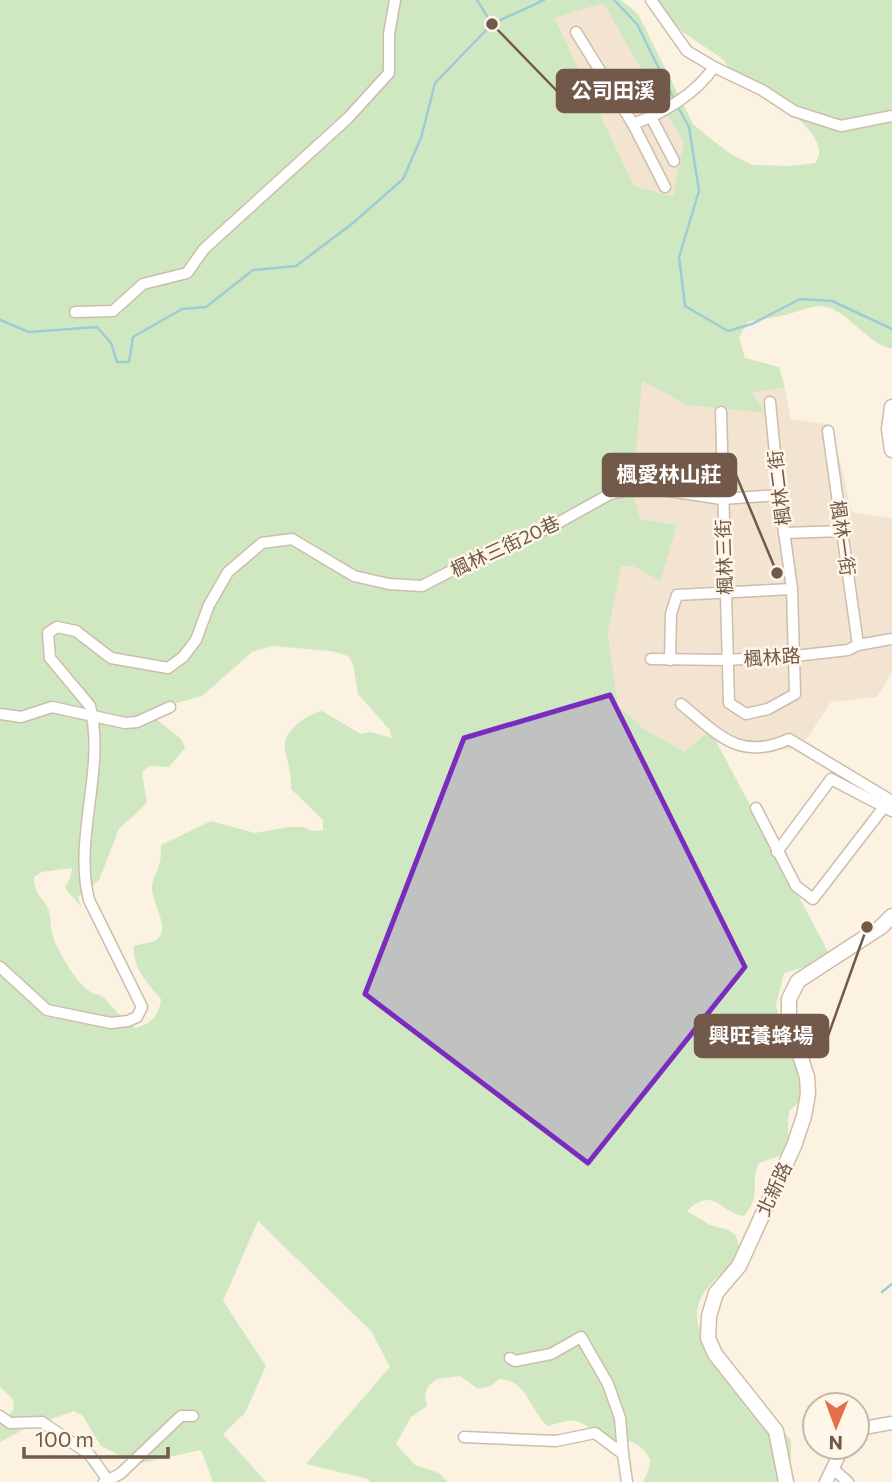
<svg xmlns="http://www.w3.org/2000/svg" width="892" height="1482" viewBox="0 0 892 1482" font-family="Commissioner,'Noto Sans TC',sans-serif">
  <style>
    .residential { fill: #f3e4d1 }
    .green { fill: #d0e8c2; fill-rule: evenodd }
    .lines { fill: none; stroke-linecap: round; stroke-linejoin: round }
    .stream { stroke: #9eccd5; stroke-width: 2.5 }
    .minor-casing { stroke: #cebcac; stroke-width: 13 }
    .tertiary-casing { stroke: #cebcac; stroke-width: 15 }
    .secondary-casing { stroke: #d1bcaa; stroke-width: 17 }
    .minor { stroke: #fff; stroke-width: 10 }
    .tertiary { stroke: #fff; stroke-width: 12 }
    .secondary { stroke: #fff; stroke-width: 14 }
    .marked { fill: #7b2cbf; fill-opacity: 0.2; stroke: #7b2cbf; stroke-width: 5; stroke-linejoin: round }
    .labels { text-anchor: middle; stroke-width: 5; stroke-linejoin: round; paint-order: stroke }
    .street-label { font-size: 19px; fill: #72594a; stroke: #fef6e8 }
    .leader { fill: none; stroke: #72594a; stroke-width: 2.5 }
    .callout-dot { fill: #72594a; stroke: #fef6e8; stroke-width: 2.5 }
    .callout { fill: #72594a; stroke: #72594a; stroke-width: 2.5 }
    .callout-label { font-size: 21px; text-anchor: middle; font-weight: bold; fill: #fff }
  </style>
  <rect width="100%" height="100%" fill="#fbf2e2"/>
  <g class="residential">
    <path d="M603,3L685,144L674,196L634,186L555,17Z"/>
    <path d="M642,380L687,405L764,413L751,391L785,388L791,419L831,425L852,512L892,518V672L877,697L831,702L800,749L745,751L710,730L685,752L643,728L618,706L608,633L621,565L633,566L677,525L640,519L633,493Z"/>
  </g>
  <path class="green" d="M0,0H621L638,14L693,124L707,136L731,154L752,165L790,166L815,163C818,158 820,154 819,148C812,121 761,90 739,73L727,66L724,60L674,26L652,0H892V349C870,343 857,324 838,312C820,300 804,310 786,315C774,318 760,319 748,322L739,338L745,358L779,367L785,388L752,392L765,413L687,405L642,381L633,492L640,519L677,525L660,581L633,566H621L608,633L618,706L643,728L685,752L710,730L832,959L784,973L776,1005L786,1043L799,1067L805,1097L790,1110L788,1119V1153L759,1163C749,1185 763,1194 744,1216C720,1213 714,1185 687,1211L710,1225L729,1230L736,1236L742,1255C721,1276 691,1292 698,1325L755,1409L778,1426L791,1440V1482H643L649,1469L650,1459C638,1439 625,1439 603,1439C579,1420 580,1416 548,1426C529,1411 529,1380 499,1379L491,1386L478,1389L460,1376L437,1379L428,1386L425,1395L427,1406L411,1417L396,1444L415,1465L439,1473L448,1482H370L368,1479L306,1464L390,1367L371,1331L258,1221L223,1301L266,1366L245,1413L223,1434L266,1482H213L201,1450L137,1464L101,1446L83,1416L74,1411L26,1428L0,1442V1426L14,1409L13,1399L0,1387ZM603,3L684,143L673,196L634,186L555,18ZM272,646L331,651L348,656L353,664L358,694L390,730L392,738L371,732L361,734L322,711C307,714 281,732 285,750C288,764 292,773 291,789L323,820V830L313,831L303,827H288L255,833L211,821L161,845C161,850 161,856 160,862C158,871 152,878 152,888C152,905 172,929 156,940C151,943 140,944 134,946C132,968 148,984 161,999C159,1016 151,1024 135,1028C122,1020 115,1009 104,998C99,993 94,995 89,991C75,981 56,949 52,933C50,926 51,918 49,911C44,896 34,897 34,877L42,872L72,868L70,878L65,888L82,908L78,897L99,880L119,829L147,803L142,772L149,766L169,767L185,748L181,739L155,718L166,706L202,696L252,652Z"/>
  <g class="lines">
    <g class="stream">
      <path d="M477,0L492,24L544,0"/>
      <path d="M614,0L637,24L675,101"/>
      <path d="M678,107L689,127L699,191L679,257L685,306L728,331L752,324L800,299L832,301L892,329"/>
      <path d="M0,320L29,332L97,327L111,343L117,362H129L133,337L182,309L206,307L253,270L296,266L353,223L403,179L421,138L435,83L492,24"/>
      <path d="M882,1292L892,1284"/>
    </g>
    <defs>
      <g id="minor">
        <path d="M651,0L687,51L714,67L762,90L794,111L841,126L892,116"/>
        <path d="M576,32L633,124"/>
        <path d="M651,117L674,161"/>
        <path d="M665,187L633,124C663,113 696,94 714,67"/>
        <path d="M75,312L113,311L143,284L187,273L204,249L348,118L389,73V34L395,0"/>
        <path d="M721,412L729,703L746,714L768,709L795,694L792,589L779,495L770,402"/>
        <path d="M828,431L858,645"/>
        <path d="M784,533L843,531"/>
        <path d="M651,659L727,660L795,656L848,650L858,645L892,639"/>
        <path d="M670,660L671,614L677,595L792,589"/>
        <path d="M681,704C718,734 739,762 789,739L892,801"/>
        <path d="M0,714L21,717L52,707L125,723L137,722L170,707"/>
        <path d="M756,808L796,886L813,899L884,807"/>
        <path d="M777,852L831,779L892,811"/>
        <path d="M0,967L47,1010L111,1023L128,1021L137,1017L142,1007L89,900C73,837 106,769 90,706L50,658L48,633L57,627L76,631L111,658L168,668L183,657L196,640L209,605L228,572L262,543L292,539L354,576L389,584L422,586L497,547L547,529L610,494L651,485L669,491L722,499L779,495"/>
        <path d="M510,1358L515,1361L551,1354L581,1337L608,1384L620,1418L623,1454"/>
        <path d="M0,1416L10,1423L42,1422L89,1454L108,1480"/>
        <path d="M464,1437L556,1441L595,1433L623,1454L627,1482"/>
        <path d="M832,1468L848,1482"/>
        <path d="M104,1482L120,1474L181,1416H193"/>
      </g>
      <g id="tertiary">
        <path d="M857,1434L864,1428L892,1423"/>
        <path d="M826,1482L843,1447"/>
      </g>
      <g id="secondary">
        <path d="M892,407L889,429L892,450"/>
        <path d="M786,1482L776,1431L715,1354L708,1338L709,1316L716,1293L739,1266L794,1146L804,1116L808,1094L807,1077L789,1020V999L798,981L881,927L892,916"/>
      </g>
    </defs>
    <use href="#minor" class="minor-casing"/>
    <use href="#tertiary" class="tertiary-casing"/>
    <use href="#secondary" class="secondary-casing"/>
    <use href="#minor" class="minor"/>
    <use href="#tertiary" class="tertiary"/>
    <use href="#secondary" class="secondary"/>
  </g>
  <path class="marked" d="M610,695L745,967L588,1163L365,994L464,738Z"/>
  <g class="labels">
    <g class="street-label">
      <text transform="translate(779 488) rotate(-97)" y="7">楓林二街</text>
      <text transform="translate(843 538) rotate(82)" y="7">楓林一街</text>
      <text transform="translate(505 546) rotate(-25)" y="7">楓林三街20巷</text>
      <text transform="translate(724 557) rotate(-92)" y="7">楓林三街</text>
      <text transform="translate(772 657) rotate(-4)" y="7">楓林路</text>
      <text transform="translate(774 1189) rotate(-65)" y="7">北新路</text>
    </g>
  </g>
  <path class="leader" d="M492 24L557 91M777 573L736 475M867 927L828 1036"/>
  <g class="callout-dot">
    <circle cx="492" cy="24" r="7"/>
    <circle cx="777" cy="573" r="7"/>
    <circle cx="867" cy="927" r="7"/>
  </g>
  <g class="callout">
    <rect x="557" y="70" width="112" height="42" rx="7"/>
    <rect x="603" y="454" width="133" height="42" rx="7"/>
    <rect x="695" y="1015" width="133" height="42" rx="7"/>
  </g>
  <g class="callout-label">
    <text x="613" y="98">公司田溪</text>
    <text x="669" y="482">楓愛林山莊</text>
    <text x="761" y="1043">興旺養蜂場</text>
  </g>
  <g transform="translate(836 1426) rotate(181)"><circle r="33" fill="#fef6e8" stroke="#c6b7a9" stroke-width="2"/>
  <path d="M0-5L12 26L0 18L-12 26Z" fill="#e2704b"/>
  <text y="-10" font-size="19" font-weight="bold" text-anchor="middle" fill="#72594a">N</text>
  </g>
  <path d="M24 1447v10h144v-10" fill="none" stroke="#72594a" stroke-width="3.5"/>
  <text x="35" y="1447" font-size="21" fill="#72594a" stroke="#fef6e8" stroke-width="5" paint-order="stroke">100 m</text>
</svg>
